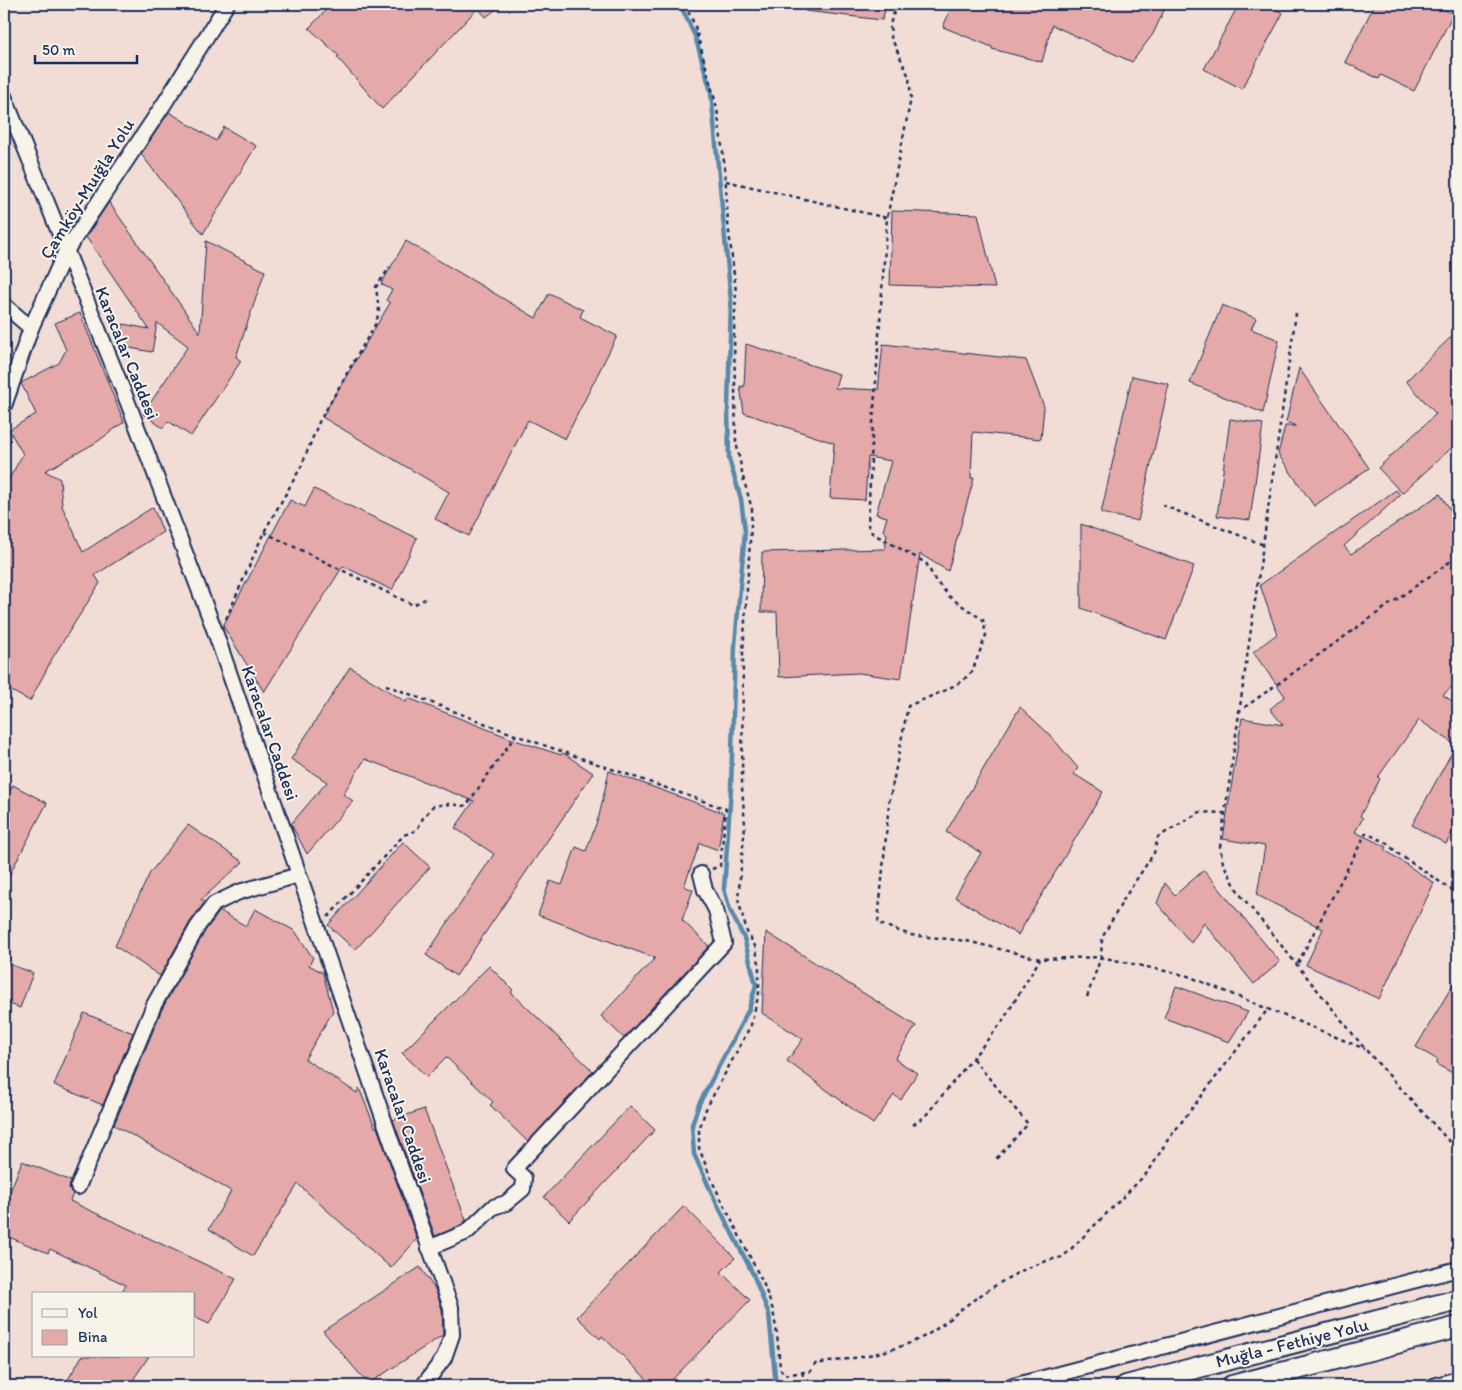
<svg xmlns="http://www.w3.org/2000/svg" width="1462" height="1390" viewBox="0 0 1462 1390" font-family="Itim,sans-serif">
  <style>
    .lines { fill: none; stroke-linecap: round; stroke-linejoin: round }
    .stream { stroke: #5689ab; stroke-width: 4.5 }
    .building { fill: #e4a9a8; stroke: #1b2f5e }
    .minor-casing { stroke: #1b2f5e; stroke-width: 18 }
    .highway-casing { stroke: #1b2f5e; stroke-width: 24 }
    .path { stroke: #1b2f5e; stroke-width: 2.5; stroke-dasharray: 4 4; stroke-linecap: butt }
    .minor { stroke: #f7f3e8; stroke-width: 14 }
    .highway { stroke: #f7f3e8; stroke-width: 20 }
    .labels { text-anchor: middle; stroke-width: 4; stroke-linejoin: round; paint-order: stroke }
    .street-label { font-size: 18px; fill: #1b2f5e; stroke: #f7f3e8 }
  </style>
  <rect width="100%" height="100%" fill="#f1ddd5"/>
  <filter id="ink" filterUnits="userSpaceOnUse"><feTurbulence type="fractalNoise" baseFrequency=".02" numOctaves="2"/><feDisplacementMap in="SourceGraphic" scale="10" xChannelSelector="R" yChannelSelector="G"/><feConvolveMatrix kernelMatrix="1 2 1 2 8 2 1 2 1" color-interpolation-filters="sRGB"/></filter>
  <g filter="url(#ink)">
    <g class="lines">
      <path class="stream" d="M680,4L695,36L711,92L731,301L728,407L729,459L741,499L745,531L735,645L731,789L724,889L730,910L744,938L756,985L749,1009L699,1104L692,1125L694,1154L715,1200L753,1274L769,1314L776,1386"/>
    </g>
    <g class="building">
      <path d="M332,4H503L486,17L478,8L382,109L337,57L339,56L309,28Z"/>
      <path d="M806,4H887L882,20L805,11Z"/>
      <path d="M953,4H1167L1153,34L1132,62L1052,25L1042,62L992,49V47L943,27Z"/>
      <path d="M1239,4H1265L1283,13L1242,89L1204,69Z"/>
      <path d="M1375,4H1432L1453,14L1414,91L1381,75L1379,79L1345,62Z"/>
      <path d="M169,112L216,141L224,127L256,146L203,234L141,154Z"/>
      <path d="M109,202L200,333L206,241L265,271L236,357L241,361L191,436L168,421L163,428L143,414L188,346L157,323L152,352L119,346L123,324L149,329L86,237Z"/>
      <path d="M892,211L978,214L995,288L890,285Z"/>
      <path d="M406,241L536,318L549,293L583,310L580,317L617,336L565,439L528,420L469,536L435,519L449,492L322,417L390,303L386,300L392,290L381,284Z"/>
      <path d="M1222,305L1256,318L1251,329L1279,340L1263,413L1190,383Z"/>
      <path d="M80,313L124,422L97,442L45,471L60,479L62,506L83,552L153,507L163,532L95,575L100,583L53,657L30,701L4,687V488L23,454L9,430L36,414L21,383L59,363L66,350L55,323Z"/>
      <path d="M1458,330V442L1402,493L1378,468L1436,414L1406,381Z"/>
      <path d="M746,344L839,374L835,388L878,390L883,344L1026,360L1044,407L1041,439L973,432L971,478H974L948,571L920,554L901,679L859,673L779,677L777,612H761L762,552L885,549L887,534L883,531L887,517L876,514L891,461L868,457L865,500L830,498L834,443L744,413L740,386L744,387Z"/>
      <path d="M1299,368L1369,468L1314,506L1278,454L1285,426H1296L1286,422Z"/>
      <path d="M1132,376L1169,384L1138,521L1101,513Z"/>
      <path d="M1230,419L1263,424L1250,520L1217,516Z"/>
      <path d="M314,489L417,538L392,590L343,566L264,692L223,626L290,500L305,507Z"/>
      <path d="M1396,490L1400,495L1344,546L1351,554L1440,494L1458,521V681L1443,695L1458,705V821L1446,844L1412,825L1456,745L1419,720L1378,777L1380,779L1360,816L1363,818L1355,832L1387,847L1385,850L1434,883L1379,999L1306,965L1323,929L1257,895L1265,846L1223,839L1242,718L1283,725L1270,709L1285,696L1253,652L1277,634L1260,585Z"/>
      <path d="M1081,524L1194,566L1166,640L1081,608Z"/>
      <path d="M350,667L406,702L408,698L515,740L561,755L563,753L593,773L456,976L426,955L494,854L455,828L474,801L365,759L343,794L353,801L307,854L291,824L327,782L291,759Z"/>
      <path d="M1020,707L1049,734L1078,768L1074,774L1103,792L1018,935L955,897L981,853L946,832Z"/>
      <path d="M609,771L724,813L718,850L700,843L684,886L693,890L682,920L709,946L624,1038L601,1016L655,958L538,915L550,881L562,885L576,847L586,851L599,816Z"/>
      <path d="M13,785L47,803L4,885V802Z"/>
      <path d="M188,825L243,862L201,900L205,902L190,922L160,976L115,946L150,873Z"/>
      <path d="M403,842L430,867L355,950L328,925Z"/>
      <path d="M1204,870L1280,962L1254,984L1204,923L1191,943L1157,903L1165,883L1175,895Z"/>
      <path d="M255,909L295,931L313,958L309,965L323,973L333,1011L305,1059L357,1093L359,1088L375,1127H377L417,1239L391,1268L298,1184L253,1256L209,1229L231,1191L114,1125L162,1009L205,931L220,911L246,926Z"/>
      <path d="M766,932L916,1026L895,1059L917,1073L901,1100L894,1095L873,1124L787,1061L803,1039L762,1013Z"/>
      <path d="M4,962L33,973L20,1008L4,1002Z"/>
      <path d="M489,966L513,990L511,992L593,1071L528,1142L490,1105L493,1102L446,1057L427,1077L402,1053Z"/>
      <path d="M1458,976V1076L1436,1064L1438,1060L1416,1047Z"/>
      <path d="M1176,986L1248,1012L1229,1042L1164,1018Z"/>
      <path d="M84,1013L133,1033L103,1105L54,1085Z"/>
      <path d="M630,1106L655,1130L569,1221L544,1197Z"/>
      <path d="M424,1109L466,1220L462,1225L435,1236L393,1120Z"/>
      <path d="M22,1161L71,1181L69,1189L73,1194L70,1201L236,1279L209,1324L194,1317V1294H120L126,1285L50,1249L48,1253L4,1235V1207Z"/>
      <path d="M684,1206L735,1258L721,1272L750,1300L666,1386H654L602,1336L600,1339L577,1317Z"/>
      <path d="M420,1267L436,1291L442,1309L443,1335L368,1384L323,1331Z"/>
      <path d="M82,1356H149L129,1386H64Z"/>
    </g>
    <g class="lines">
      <defs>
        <g id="minor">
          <path d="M4,96L128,403L213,626L394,1149L451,1307L452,1335L444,1358L423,1386"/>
          <path d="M4,305L31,328"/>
          <path d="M4,406L31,328L66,251L164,104L227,4"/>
          <path d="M78,1187L154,1005L198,926L214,904L239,892L299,875"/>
          <path d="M429,1248L467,1232L493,1207L506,1203L523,1189L524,1178L514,1169L724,943L716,910L705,890L701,874"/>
          <path d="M1013,1386L1458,1269"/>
          <path d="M1434,1386L1458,1379"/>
        </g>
        <g id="highway">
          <path d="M1126,1386L1458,1300"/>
          <path d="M1232,1386L1458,1327"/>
        </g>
      </defs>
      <use href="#minor" class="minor-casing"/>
      <use href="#highway" class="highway-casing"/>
      <g class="path">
        <path d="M685,4L695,26L717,108L725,169L728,223L736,292L734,335L736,441L743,477L752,509L743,653L742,787L745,825L738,899L747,932L755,946L759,963V993L751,1025L706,1109L699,1130V1148L712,1181L764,1285L773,1310L777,1334L780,1368L784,1375L811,1371L815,1364C849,1359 887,1354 919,1339C937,1331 952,1316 968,1304C996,1284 1029,1263 1063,1257L1149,1171L1167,1141L1268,1009"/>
        <path d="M897,4L890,24L891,37L909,77L911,98L887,218L872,438L868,525L872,533L926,563L935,580L951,598L983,620L986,635L972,672L962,681L946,690L908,706L889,803L878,923L910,935L967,941L1040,959L1101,957L1188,976L1365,1049"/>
        <path d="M726,181L887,218"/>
        <path d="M1296,313L1220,847L1223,863L1239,893L1365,1049L1458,1151"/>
        <path d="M1162,505L1264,545"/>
        <path d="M264,532L413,605L425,599"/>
        <path d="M226,619L264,532L301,467L319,422L376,323L379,311L376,287L390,267"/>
        <path d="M386,685L515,735L726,809L720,866L712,869"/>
        <path d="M1238,712L1458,556"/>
        <path d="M328,917L404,835L417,830L423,818L433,806L448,804L466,806L515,736"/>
        <path d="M1298,963L1366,833L1387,843L1397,853L1458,894"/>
        <path d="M1087,997L1101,957L1102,938L1125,897L1154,853L1158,837L1200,812L1224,813"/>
        <path d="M973,1059L1028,1124L996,1159"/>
        <path d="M913,1125L927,1114L1002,1022L1040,959"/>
        <path d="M802,1372L806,1386"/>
      </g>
      <use href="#minor" class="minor"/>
      <use href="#highway" class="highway"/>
    </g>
  </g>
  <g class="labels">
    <g class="street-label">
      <text transform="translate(87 189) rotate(-58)" y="6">Çamköy-Muığla Yolu</text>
      <text transform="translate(127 353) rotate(68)" y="6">Karacalar Caddesi</text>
      <text transform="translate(270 733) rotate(71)" y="6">Karacalar Caddesi</text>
      <text transform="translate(403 1116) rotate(71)" y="6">Karacalar Caddesi</text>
      <text transform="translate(1292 1343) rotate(-14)" y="6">Muğla - Fethiye Yolu</text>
    </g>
  </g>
  <rect width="1462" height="1390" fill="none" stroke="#f7f3e8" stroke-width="20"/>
  <rect x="10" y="10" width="1442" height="1370" fill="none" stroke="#1b2f5e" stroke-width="2" filter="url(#ink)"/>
  <rect x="32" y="1292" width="162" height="65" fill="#f7f3e8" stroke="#9fa5b1"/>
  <rect x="42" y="1309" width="25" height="8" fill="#f7f3e8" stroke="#9fa5b1"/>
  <text x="78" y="1318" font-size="15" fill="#1b2f5e">Yol</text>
  <rect x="42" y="1330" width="25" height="15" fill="#e4a9a8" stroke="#9fa5b1"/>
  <text x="78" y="1342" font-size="15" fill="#1b2f5e">Bina</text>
  <path d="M35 55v8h102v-8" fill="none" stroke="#1b2f5e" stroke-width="2.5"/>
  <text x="42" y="55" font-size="15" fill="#1b2f5e" stroke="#f7f3e8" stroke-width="4" paint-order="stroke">50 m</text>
</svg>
